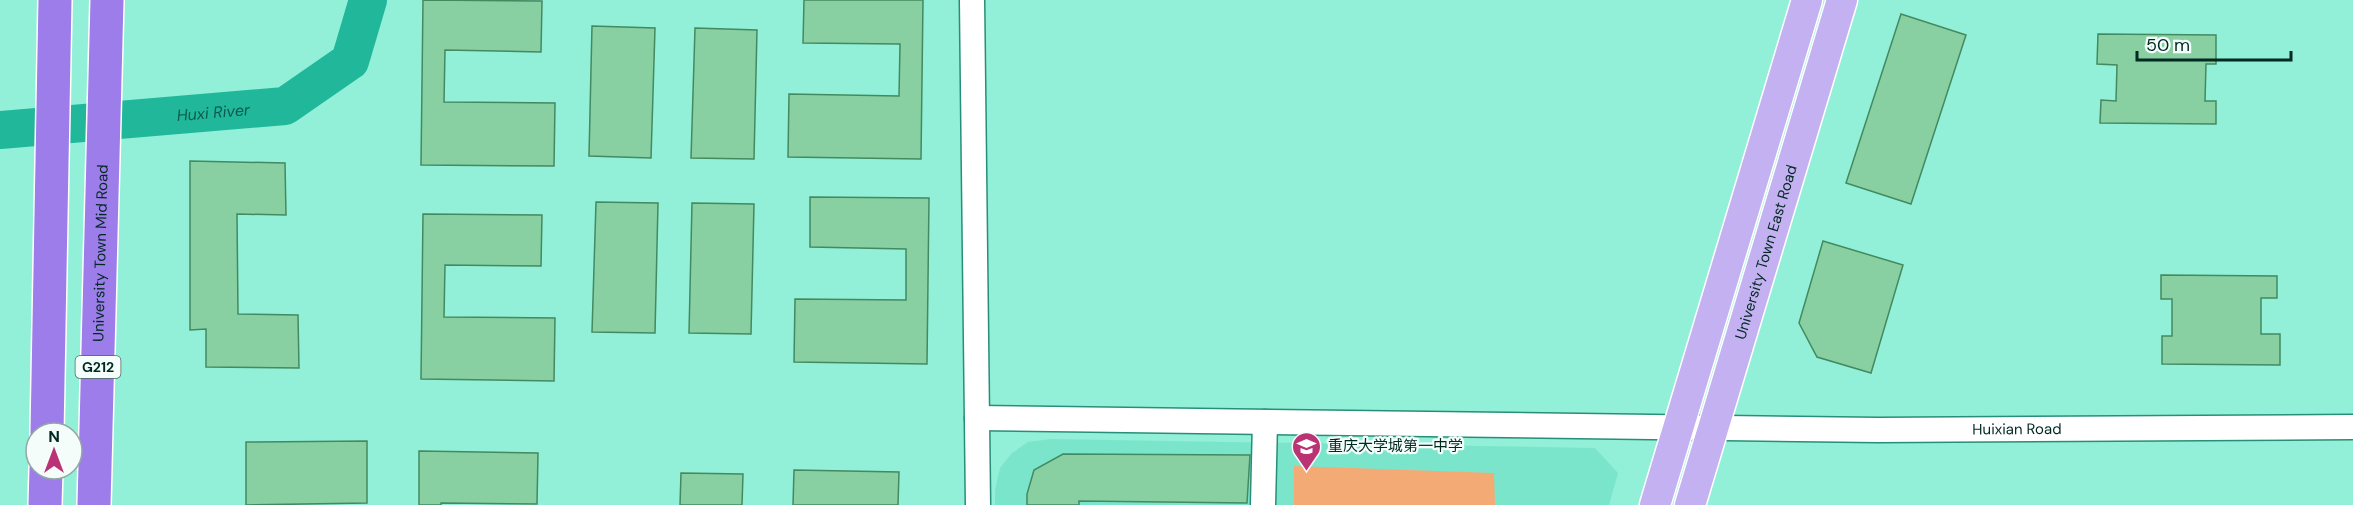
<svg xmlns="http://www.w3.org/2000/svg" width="2353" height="505" viewBox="0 0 2353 505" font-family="'DM Sans','Noto Sans SC',sans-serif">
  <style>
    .built { fill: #7be5cb }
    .green { fill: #f4aa75 }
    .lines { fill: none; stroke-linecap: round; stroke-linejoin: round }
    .river { stroke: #20b79b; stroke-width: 38 }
    .building { fill: #88d0a2; stroke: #438a60; stroke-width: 1.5 }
    .minor-casing { stroke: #288e79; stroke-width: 27 }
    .major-casing { stroke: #fff; stroke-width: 33 }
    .highway-casing { stroke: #fff; stroke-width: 36 }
    .minor { stroke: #fff; stroke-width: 24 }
    .major { stroke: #c4b1f2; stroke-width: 30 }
    .highway { stroke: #9d7de9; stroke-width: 33 }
    .labels { text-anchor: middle; stroke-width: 4.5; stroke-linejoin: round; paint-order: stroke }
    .shield { fill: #f5fdfb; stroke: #4a6962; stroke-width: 1.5 }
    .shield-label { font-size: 14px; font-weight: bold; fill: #002921 }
    .street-label { font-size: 15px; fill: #002921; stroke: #f5fdfb }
    .poi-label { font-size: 15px; fill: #002921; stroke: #f5fdfb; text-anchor: start }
    .water-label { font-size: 16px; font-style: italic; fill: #0d5b4c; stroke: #f5fdfb }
  </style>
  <rect width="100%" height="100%" fill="#91f0d7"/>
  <path class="built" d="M1051,439L1595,448L1618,473L1609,505H995V490L1000,468L1012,453L1028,442Z"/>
  <path class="green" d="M1294,466L1494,473L1495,505H1294Z"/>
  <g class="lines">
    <path class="river" id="s1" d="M0,130L285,106L350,61L368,0"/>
  </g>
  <g class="building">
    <path d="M423,0L542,1L541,52L445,50L444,102L555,103L554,166L421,165Z"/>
    <path d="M804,0H923L921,159L788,157L789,94L899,96L900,44L803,43Z"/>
    <path d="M1901,14L1966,35L1911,204L1846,183Z"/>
    <path d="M592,26L655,28L651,158L589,156Z"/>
    <path d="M695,28L757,30L754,159L691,158Z"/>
    <path d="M2098,34L2216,35V64H2206L2205,101H2216V124L2100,123L2101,100L2116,101L2117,65L2097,64Z"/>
    <path d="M190,161L285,163L286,215L237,214L238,314L298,315L299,368L206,367V329L190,330Z"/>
    <path d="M810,197L929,198L927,364L794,362L795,299L906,300V249L810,247Z"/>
    <path d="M596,202L658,203L655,333L592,332Z"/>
    <path d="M692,203L754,204L751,334L689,333Z"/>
    <path d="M423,214L542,215L541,266L445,265L444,317L555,318L554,381L421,379Z"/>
    <path d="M1823,241L1903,265L1871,373L1817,357L1799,323Z"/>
    <path d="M2161,275L2277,276V298H2261V334H2280V365L2162,364V336H2172V299H2161Z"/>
    <path d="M367,441V503L246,505V442Z"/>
    <path d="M419,451L538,453L537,504L441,503V505H419Z"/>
    <path d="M1063,454L1250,455L1247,503L1079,501V505H1027V494L1034,470Z"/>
    <path d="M794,470L899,472L898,505H793Z"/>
    <path d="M681,473L743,474L742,505H680Z"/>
  </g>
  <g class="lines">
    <defs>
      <g id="minor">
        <path d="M972,0L978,505"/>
        <path id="s2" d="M977,418L1878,430L2353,427"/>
        <path d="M1263,505L1265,422"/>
      </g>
      <g id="major">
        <path d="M1655,505L1807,0"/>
        <path id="s3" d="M1690,505L1842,0"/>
      </g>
      <g id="highway">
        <path d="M47,433L55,0"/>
        <path d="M45,505L46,469"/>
        <path id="s4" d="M94,505L107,0"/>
      </g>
    </defs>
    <use href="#minor" class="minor-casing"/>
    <use href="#major" class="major-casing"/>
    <use href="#highway" class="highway-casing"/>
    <use href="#minor" class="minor"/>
    <use href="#major" class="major"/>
    <use href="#highway" class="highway"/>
  </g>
  <defs>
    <symbol id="school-pin" viewBox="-11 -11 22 30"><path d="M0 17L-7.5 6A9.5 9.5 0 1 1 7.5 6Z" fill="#ba3374" stroke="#f5fdfb"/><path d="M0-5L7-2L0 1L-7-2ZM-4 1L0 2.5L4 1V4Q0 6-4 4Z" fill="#fff"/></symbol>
  </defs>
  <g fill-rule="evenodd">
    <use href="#school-pin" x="1290" y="430" width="33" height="45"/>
  </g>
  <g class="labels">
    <rect class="shield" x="75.5" y="356" width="45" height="22" rx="4.5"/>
    <g class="shield-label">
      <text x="98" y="372">G212</text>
    </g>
    <g class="street-label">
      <text dy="5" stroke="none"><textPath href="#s4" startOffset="252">University Town Mid Road</textPath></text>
      <text dy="5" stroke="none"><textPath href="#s3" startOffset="264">University Town East Road</textPath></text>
      <text dy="5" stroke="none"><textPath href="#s2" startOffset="1040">Huixian Road</textPath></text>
    </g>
    <g class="poi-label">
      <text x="1328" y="451">重庆大学城第一中学</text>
    </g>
    <g class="water-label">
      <text dy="6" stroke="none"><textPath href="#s1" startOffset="214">Huxi River</textPath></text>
    </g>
  </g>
  <g transform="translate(54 451)"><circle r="28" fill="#f5fdfb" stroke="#93a8a4" stroke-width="1.5"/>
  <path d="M0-4.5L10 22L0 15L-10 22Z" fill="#ba3374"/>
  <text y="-9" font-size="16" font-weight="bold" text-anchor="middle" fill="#002921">N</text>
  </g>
  <path d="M2137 51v9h154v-9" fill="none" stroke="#002921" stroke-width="3"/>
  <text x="2146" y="51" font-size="18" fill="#002921" stroke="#f5fdfb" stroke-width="4.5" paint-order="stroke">50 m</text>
</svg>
